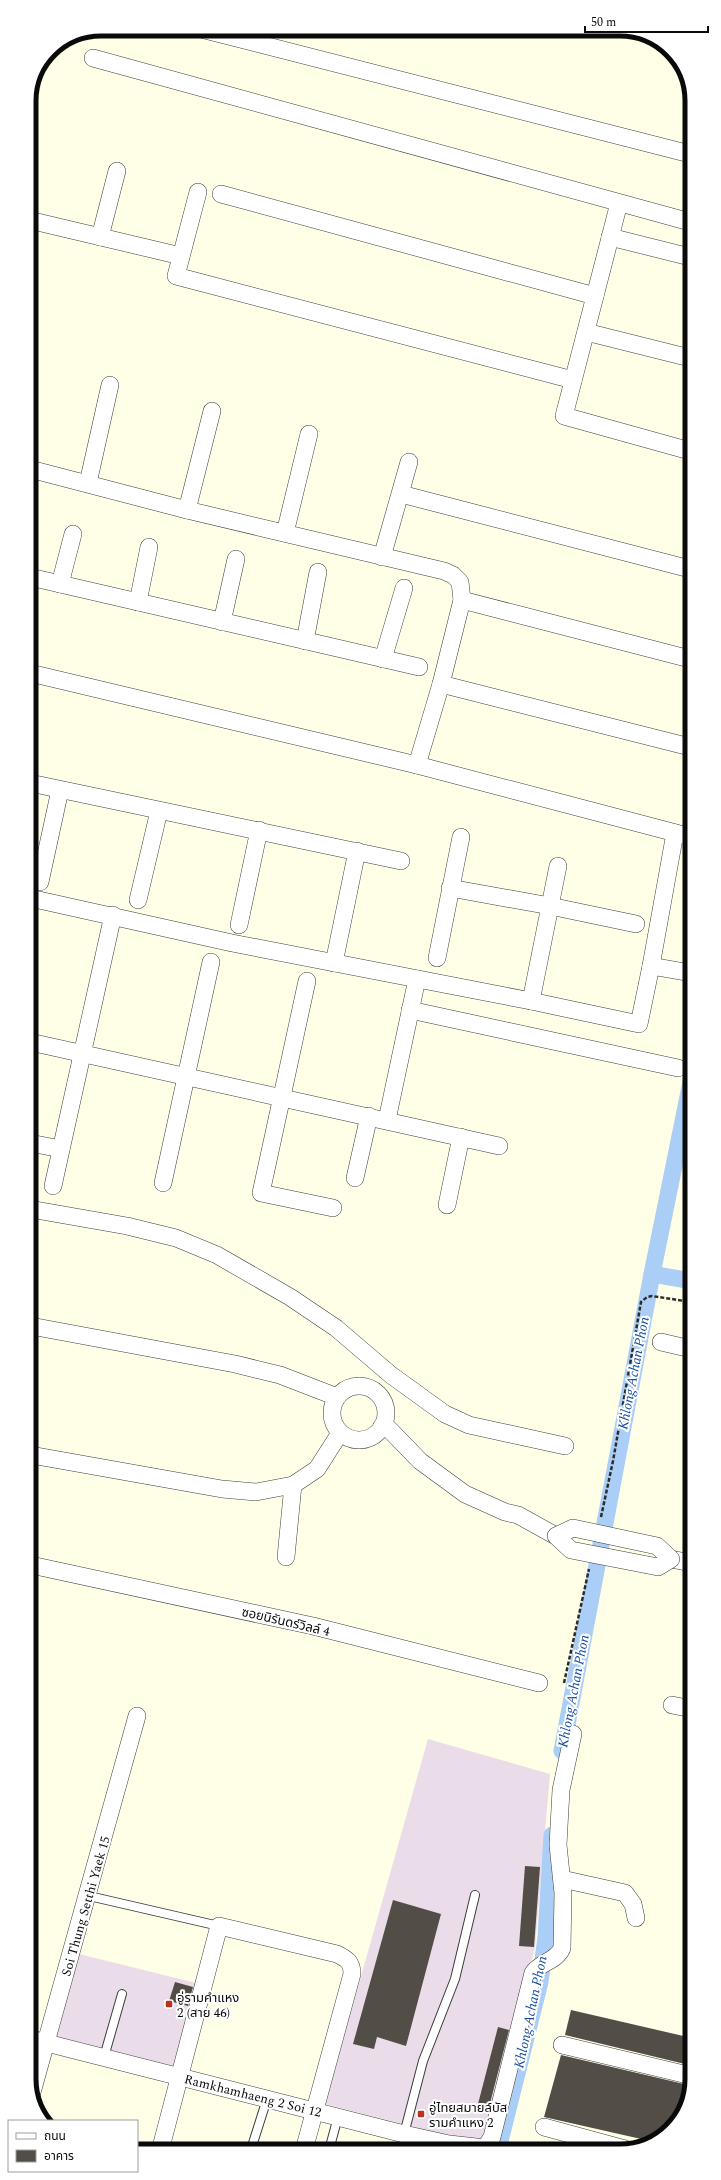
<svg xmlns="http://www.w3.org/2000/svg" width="721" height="2180" viewBox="0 0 721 2180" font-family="Spectral,'Noto Sans Thai',serif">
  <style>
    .industrial { fill: #eadde9 }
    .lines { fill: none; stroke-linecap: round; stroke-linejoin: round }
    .canal { stroke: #abcef7; stroke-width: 17 }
    .building { fill: #524d46 }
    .service-casing { stroke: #3d3d3d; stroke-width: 10 }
    .minor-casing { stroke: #3d3d3d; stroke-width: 18 }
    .path { stroke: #2c2c2c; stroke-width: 2.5; stroke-dasharray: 4 2; stroke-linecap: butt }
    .service { stroke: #fff; stroke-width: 8 }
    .minor { stroke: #fff; stroke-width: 17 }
    .minor-bridge-casing { stroke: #3d3d3d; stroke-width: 18; stroke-linecap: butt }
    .minor-bridge { stroke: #fff; stroke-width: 17 }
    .poi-dot { fill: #ba3321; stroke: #fff; stroke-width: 1.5 }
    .labels { text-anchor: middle; stroke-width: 4; stroke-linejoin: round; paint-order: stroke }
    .street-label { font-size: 13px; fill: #0a0a0a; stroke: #fff }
    .poi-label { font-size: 13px; fill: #0a0a0a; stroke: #fff; text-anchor: start }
    .water-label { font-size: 14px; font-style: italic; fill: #13499c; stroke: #fff }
    .rim { fill: none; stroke: #0a0a0a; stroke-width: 5 }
  </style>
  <rect width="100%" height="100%" fill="#fffee7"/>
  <g class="industrial">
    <path d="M428,1739L550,1774L535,1947L490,2131L476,2143L325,2104Z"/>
    <path d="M79,1954L200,1984L177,2067L55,2036Z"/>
  </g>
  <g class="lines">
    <g class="canal">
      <path d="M652,1274L691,1082"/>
      <path d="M562,1751L652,1274L691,1281"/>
      <path d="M498,2149L540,1982L546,1937L552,1835"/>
    </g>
  </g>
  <g class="building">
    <path d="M525,1866L540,1867L534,1947L519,1946Z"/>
    <path d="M393,1900L441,1914L406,2046L377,2037L374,2049L353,2044Z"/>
    <path d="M175,1982L193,1987L188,2006L169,2001Z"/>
    <path d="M571,2010L692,2038L689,2065L565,2035Z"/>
    <path d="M498,2027L509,2030L489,2107L478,2104Z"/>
    <path d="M561,2055L684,2084L686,2087L680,2113H678L675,2124L650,2141L544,2117Z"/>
  </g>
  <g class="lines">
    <defs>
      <g id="service">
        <path d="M89,1896L219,1926"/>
        <path d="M104,2057L122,1994"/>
        <path d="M404,2134L423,2061L455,1979L475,1895"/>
        <path d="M253,2143L267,2099"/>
        <path d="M329,2150L338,2117"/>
      </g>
      <g id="minor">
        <path d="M201,29L690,154"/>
        <path d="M93,58L690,222"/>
        <path d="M198,192L176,276L573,380"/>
        <path d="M221,194L595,296"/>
        <path d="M619,203L564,416L690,451"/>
        <path d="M29,220L181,256"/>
        <path d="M100,237L117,171"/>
        <path d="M610,237L690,257"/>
        <path d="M586,332L690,358"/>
        <path d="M30,469L187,510L444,571L453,575L460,582L462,600L441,684L417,765"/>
        <path d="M88,483L110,385"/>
        <path d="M401,494L690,569"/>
        <path d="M187,510L212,411"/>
        <path d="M285,533L309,434"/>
        <path d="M382,557L409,462"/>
        <path d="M30,577L419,667"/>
        <path d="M60,584L73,534"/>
        <path d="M462,600L690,659"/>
        <path d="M138,602L149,547"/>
        <path d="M222,622L236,559"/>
        <path d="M305,641L318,572"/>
        <path d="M383,659L404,588"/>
        <path d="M30,673L417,765L691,837"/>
        <path d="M441,684L690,747"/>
        <path d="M30,783L401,861"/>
        <path d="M40,882L60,790"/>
        <path d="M450,888L550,906L636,924"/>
        <path d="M30,898L232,943L531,1001L639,1024L651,966L691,973"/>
        <path d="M138,900L159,811"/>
        <path d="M239,925L259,830"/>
        <path d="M437,958L461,837"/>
        <path d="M334,963L357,851"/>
        <path d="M651,966L675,833"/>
        <path d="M307,981L261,1193L333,1208"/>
        <path d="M531,1001L558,866"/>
        <path d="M410,1010L678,1068"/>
        <path d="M30,1042L499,1146"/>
        <path d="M387,1120L417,979"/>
        <path d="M30,1143L61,1149"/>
        <path d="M355,1178L369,1116"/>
        <path d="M163,1183L211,962"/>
        <path d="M53,1186L113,915"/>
        <path d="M447,1205L461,1137"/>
        <path d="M30,1209L127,1226L176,1238L217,1255L290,1297L336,1328L391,1375L445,1414L469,1425L565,1446"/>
        <path d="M31,1326L235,1364L280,1375L337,1397"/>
        <path d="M661,1342L691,1349"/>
        <circle cx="359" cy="1413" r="27"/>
        <path d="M382,1426L389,1429L420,1461L465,1494L505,1512L518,1515L556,1536"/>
        <path d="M31,1455L222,1489L256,1492L293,1485L317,1469L340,1433"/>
        <path d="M286,1557L293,1485"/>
        <path d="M671,1559L691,1563"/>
        <path d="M31,1565L313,1626L539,1683"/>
        <path d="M672,1705L692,1709"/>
        <path d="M562,1879L625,1893L633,1904L636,1918"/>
        <path d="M31,2039L404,2134L449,2144L485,2148L492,2137L533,1973C540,1962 557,1961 562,1948L563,1893L558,1845L561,1790L573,1734"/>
        <path d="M562,2045L692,2076"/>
        <path d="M31,2096L137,1716"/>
        <path d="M544,2127L625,2149"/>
        <path d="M160,2151L219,1926L337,1954C347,1959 352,1962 352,1974L304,2150"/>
      </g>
    </defs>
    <use href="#service" class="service-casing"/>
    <use href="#minor" class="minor-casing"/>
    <g class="path">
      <path d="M601,1517L613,1461L641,1302L647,1297L652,1296L691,1302"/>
      <path d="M564,1683L589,1569"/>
    </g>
    <use href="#service" class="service"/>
    <use href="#minor" class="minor"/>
    <defs>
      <path id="minor-bridge" d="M573,1528L657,1546L671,1559L658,1567L571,1550L556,1536Z"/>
    </defs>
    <use href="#minor-bridge" class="minor-bridge-casing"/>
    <use href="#minor-bridge" class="minor-bridge"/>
  </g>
  <g class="poi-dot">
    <rect x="165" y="2000" width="8" height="8" rx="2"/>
    <rect x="417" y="2110" width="8" height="8" rx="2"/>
  </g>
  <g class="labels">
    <g class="street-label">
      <text transform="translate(286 1621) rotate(13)" y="5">ซอยนิรันดร์วิลล์ 4</text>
      <text transform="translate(85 1906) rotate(-74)" y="5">Soi Thung Setthi Yaek 15</text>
      <text transform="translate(253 2095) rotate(14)" y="5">Ramkhamhaeng 2 Soi 12</text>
    </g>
    <g class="poi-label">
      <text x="177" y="2002">อู่รามคำแหง<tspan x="177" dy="15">2 (สาย 46)</tspan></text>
      <text x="429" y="2112">อู่ไทยสมายล์บัส<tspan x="429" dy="15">รามคำแหง 2</tspan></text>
    </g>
    <g class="water-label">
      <text transform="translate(633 1373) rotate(-79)" y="5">Khlong Achan Phon</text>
      <text transform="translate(573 1691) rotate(-79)" y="5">Khlong Achan Phon</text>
      <text transform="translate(530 2012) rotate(-78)" y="5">Khlong Achan Phon</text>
    </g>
  </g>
  <path d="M0 0H721V2180H0ZM101 36H620A65 65 0 0 1 685 101V2079A65 65 0 0 1 620 2144H101A65 65 0 0 1 36 2079V101A65 65 0 0 1 101 36Z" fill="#fff" fill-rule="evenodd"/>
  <path class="rim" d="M101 36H620A65 65 0 0 1 685 101V2079A65 65 0 0 1 620 2144H101A65 65 0 0 1 36 2079V101A65 65 0 0 1 101 36Z"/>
  <rect x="8" y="2120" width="130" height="52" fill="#ffffff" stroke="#9d9d9d"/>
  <rect x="16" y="2133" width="20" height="6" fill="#ffffff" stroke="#9d9d9d"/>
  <text x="44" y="2140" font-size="12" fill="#0a0a0a">ถนน</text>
  <rect x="16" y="2150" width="20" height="12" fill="#524d46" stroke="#9d9d9d"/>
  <text x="44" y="2160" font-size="12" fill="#0a0a0a">อาคาร</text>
  <path d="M585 26v6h123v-6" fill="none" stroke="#0a0a0a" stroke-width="2"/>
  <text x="591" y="26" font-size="12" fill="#0a0a0a" stroke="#ffffff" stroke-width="3" paint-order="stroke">50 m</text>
</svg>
